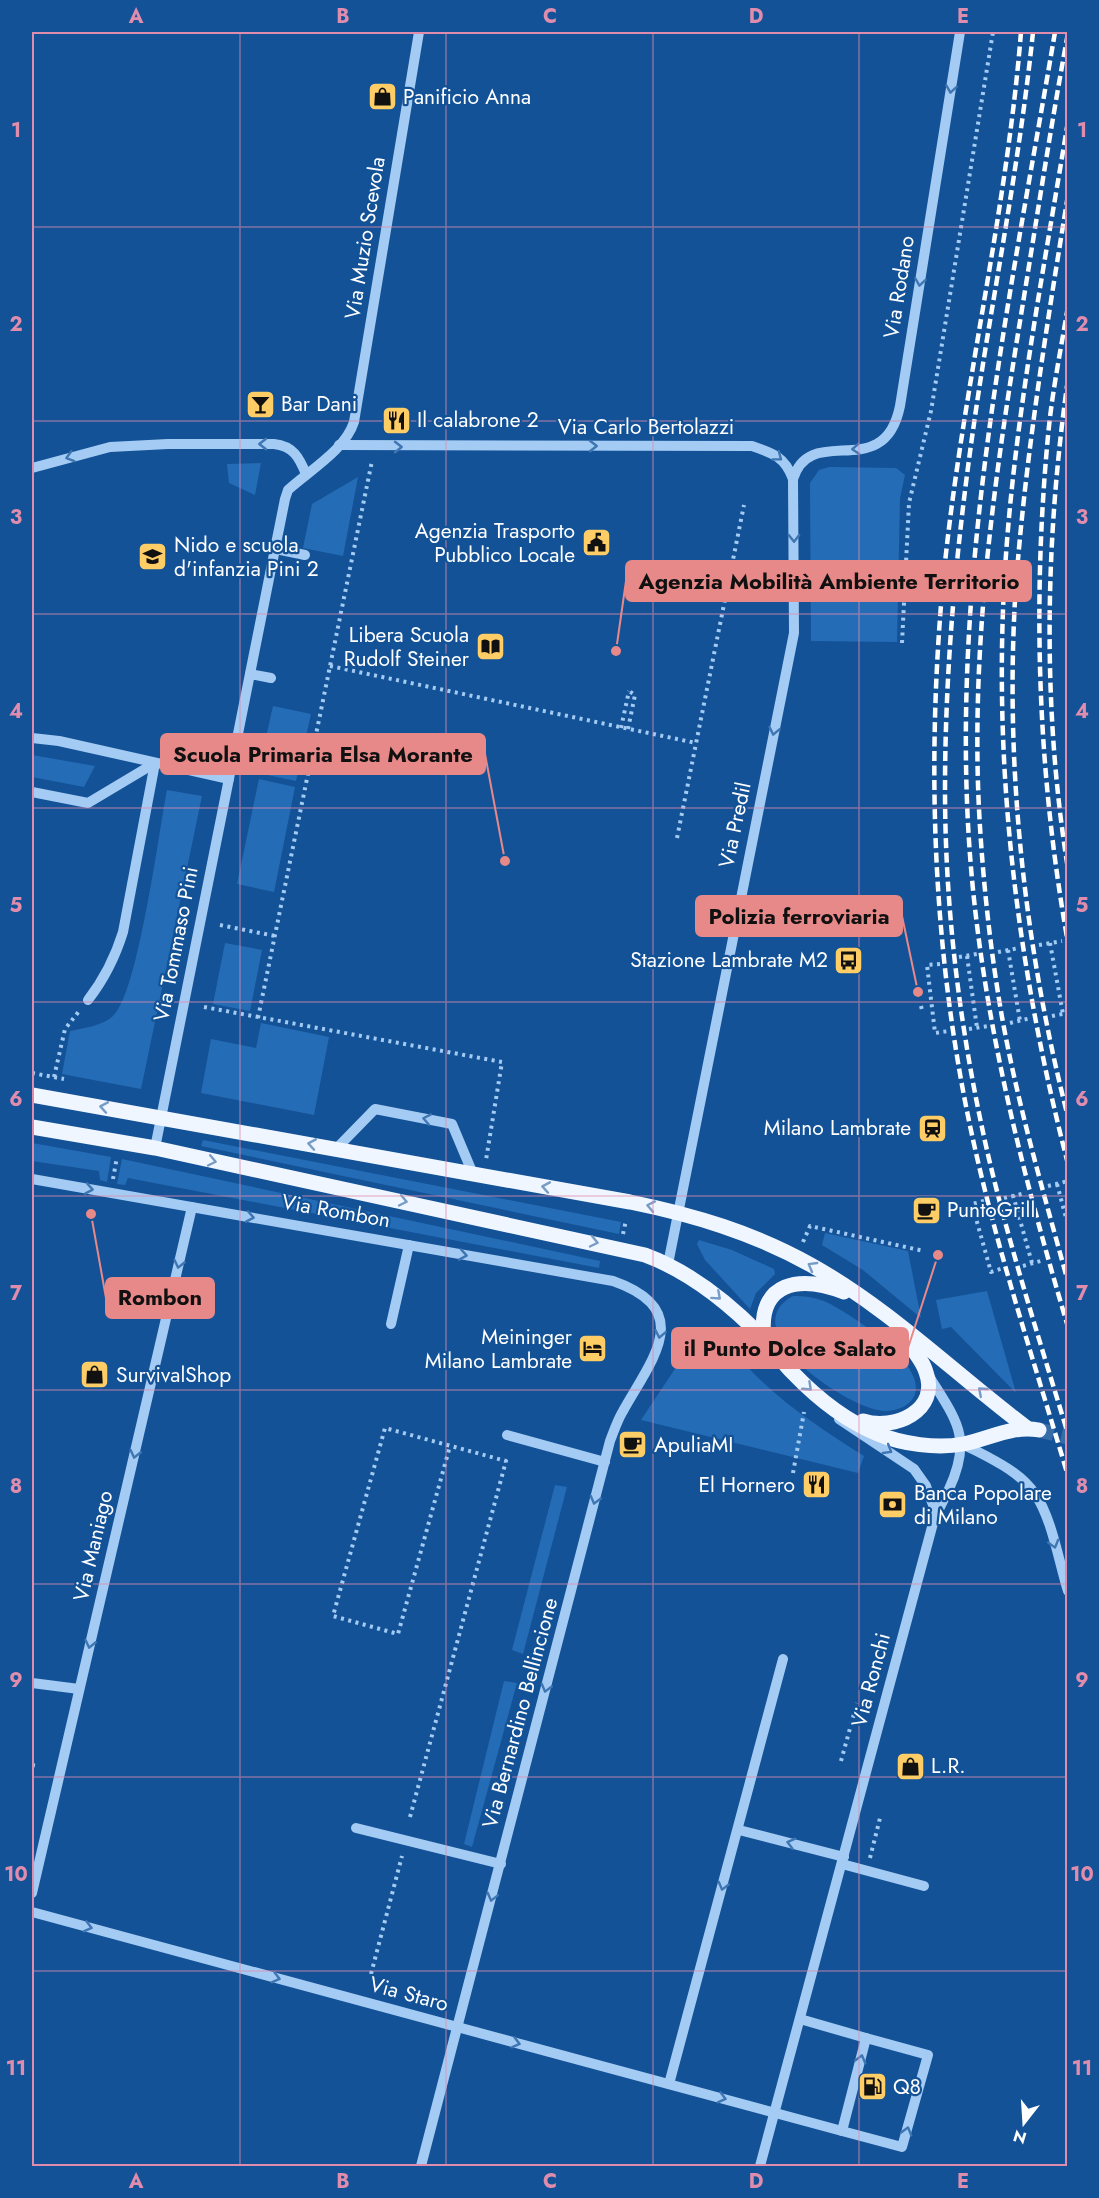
<svg xmlns="http://www.w3.org/2000/svg" width="1099" height="2198" viewBox="0 0 1099 2198" font-family="Jost,sans-serif">
  <style>
    .green { fill: #256cb6 }
    .lines { fill: none; stroke-linecap: round; stroke-linejoin: round }
    .major-tunnel { stroke: #366ca7; stroke-width: 15; stroke-dasharray: 15 8; stroke-linecap: butt }
    .path { stroke: #a4cbf3; stroke-width: 4; stroke-dasharray: 3 4.5; stroke-linecap: butt }
    .minor { stroke: #a4cbf3; stroke-width: 10 }
    .major { stroke: #f0f6ff; stroke-width: 15 }
    .rail { stroke: #fff; stroke-width: 4.5; stroke-dasharray: 10 4.5; stroke-linecap: butt }
    .oneway { stroke: #3e76b3 }
    .oneway2 { stroke: #769cc6 }
    .grid { fill: none; stroke: #e08cad; stroke-width: 1.5; stroke-opacity: 0.55 }
    .labels { text-anchor: middle; stroke-width: 4.5; stroke-linejoin: round; paint-order: stroke }
    .poi-label { font-size: 21px; fill: #fff; stroke: #135297; text-anchor: start }
    .street-label { font-size: 21px; fill: #fff; stroke: #135297 }
    .leader { fill: none; stroke: #e88989; stroke-width: 2 }
    .callout-dot { fill: #e88989; stroke: #135297; stroke-width: 2 }
    .callout { fill: #e88989; stroke: #e88989; stroke-width: 2 }
    .callout-label { font-size: 22px; text-anchor: middle; font-weight: bold; fill: #111 }
    .neatline { fill: none; stroke: #e08cad; stroke-width: 2 }
    .grid-label { font-size: 20px; text-anchor: middle; font-weight: bold; fill: #e08cad }
  </style>
  <rect width="100%" height="100%" fill="#135297"/>
  <g class="green">
    <path d="M261,463L255,495L229,483L227,464Z"/>
    <path d="M829,467L896,468L905,475L900,498L897,642L811,641L810,483L819,470Z"/>
    <path d="M358,477L343,556L303,548L312,504Z"/>
    <path d="M273,706L311,714L296,781L258,773Z"/>
    <path d="M32,755L95,766L84,787L32,777Z"/>
    <path d="M259,779L295,787L274,892L237,884Z"/>
    <path d="M167,790L202,796L141,1089L62,1074L70,1031C84,1028 102,1026 113,1016C138,994 159,830 167,790Z"/>
    <path d="M225,943L262,950L250,1011L213,1004Z"/>
    <path d="M261,1023L329,1037L314,1115L201,1093L211,1039L256,1048Z"/>
    <path d="M203,1140L621,1222L619,1234L201,1146Z"/>
    <path d="M32,1143L111,1157L107,1182L100,1180L99,1171L32,1161Z"/>
    <path d="M122,1159L600,1261L599,1268L128,1178L125,1185L117,1184Z"/>
    <path d="M825,1233L908,1251L921,1318L863,1270L822,1245Z"/>
    <path d="M699,1240L732,1250L774,1269L775,1274L756,1293L750,1309L705,1260L697,1244Z"/>
    <path d="M987,1291L1016,1393L951,1327L942,1329L936,1300Z"/>
    <path d="M793,1296C804,1296 813,1297 824,1301C847,1311 940,1371 910,1402C904,1408 894,1411 885,1411C848,1410 731,1329 793,1296Z"/>
    <path d="M702,1328C729,1335 726,1343 743,1362C778,1401 820,1428 864,1456L858,1473L641,1420Z"/>
    <path d="M555,1485L567,1487L523,1654L512,1650Z"/>
    <path d="M504,1681L517,1683L472,1847L464,1844Z"/>
  </g>
  <g class="lines">
    <path class="major-tunnel" d="M1039,1430L1068,1437"/>
    <g class="path">
      <path d="M902,643L909,503L931,411L993,32"/>
      <path d="M330,666L696,743"/>
      <path d="M621,728L629,691"/>
      <path d="M628,729L635,695L629,691"/>
      <path d="M677,838L744,505"/>
      <path d="M220,925L275,936"/>
      <path d="M1050,943L1063,1014"/>
      <path d="M1039,945L1062,941"/>
      <path d="M1008,950L1020,1021"/>
      <path d="M998,952L1019,948"/>
      <path d="M967,956L977,1028"/>
      <path d="M959,957L977,954"/>
      <path d="M940,964L927,965L935,1033L949,1031"/>
      <path d="M921,1006L922,1010"/>
      <path d="M204,1007L502,1062L486,1160"/>
      <path d="M1052,1016L1068,1013"/>
      <path d="M258,1018L372,461"/>
      <path d="M1010,1023L1031,1018"/>
      <path d="M969,1029L988,1026"/>
      <path d="M32,1073L64,1079"/>
      <path d="M54,1077L65,1029L80,1010"/>
      <path d="M113,1179L117,1157"/>
      <path d="M1057,1184L1068,1225"/>
      <path d="M1048,1186L1068,1181"/>
      <path d="M1013,1195L1032,1263"/>
      <path d="M1004,1198L1026,1193"/>
      <path d="M984,1201L972,1204L991,1272L1003,1268"/>
      <path d="M623,1234L626,1220"/>
      <path d="M803,1242L810,1226L924,1251"/>
      <path d="M1066,1256H1068"/>
      <path d="M1023,1266L1044,1260"/>
      <path d="M793,1473L804,1412"/>
      <path d="M841,1761L857,1703"/>
      <path d="M32,1765L39,1766"/>
      <path d="M410,1817L506,1461L385,1428L333,1616L398,1634L450,1446"/>
      <path d="M870,1858L880,1818"/>
      <path d="M371,1974L402,1856"/>
    </g>
    <g class="minor">
      <path d="M339,445L752,446C773,453 785,457 793,479L794,633L668,1264"/>
      <path d="M32,468L110,447L168,444H274C293,446 299,457 306,474"/>
      <path d="M793,479C811,421 884,485 900,406L960,32"/>
      <path d="M276,549L305,555"/>
      <path d="M250,674L271,678"/>
      <path d="M32,738L59,741L229,779"/>
      <path d="M32,792L88,803L155,763"/>
      <path d="M88,1000C105,978 115,958 123,932L155,763"/>
      <path d="M155,1148L285,499L288,490C310,470 345,450 354,422L419,32"/>
      <path d="M336,1149L375,1109L452,1124L473,1174"/>
      <path d="M32,1179L613,1281C696,1310 652,1359 623,1411C617,1421 614,1431 610,1441L421,2166"/>
      <path d="M391,1324L409,1245"/>
      <path d="M839,1419L914,1469L926,1486L936,1513"/>
      <path d="M507,1435L605,1462"/>
      <path d="M963,1444C987,1457 1019,1470 1035,1494C1052,1518 1059,1563 1068,1591"/>
      <path d="M32,1683L79,1689"/>
      <path d="M356,1828L501,1864"/>
      <path d="M739,1830L844,1857"/>
      <path d="M842,1864L924,1886"/>
      <path d="M32,1893L192,1207"/>
      <path d="M32,1912L842,2131L866,2038L800,2019"/>
      <path d="M669,2084L783,1659"/>
      <path d="M842,2131L902,2147L928,2055L866,2038"/>
      <path d="M760,2166L932,1527C936,1513 943,1502 949,1489C973,1437 956,1420 929,1376"/>
    </g>
    <g class="major">
      <path d="M32,1095L630,1202C694,1215 754,1233 811,1265C890,1309 955,1374 1027,1428"/>
      <path d="M32,1127L155,1148L645,1255C691,1272 729,1303 763,1338C774,1349 782,1362 793,1373C816,1397 846,1421 878,1434C902,1444 937,1449 963,1444C989,1439 1012,1425 1039,1430"/>
      <path d="M764,1338C757,1281 800,1275 844,1292"/>
      <path d="M863,1421C894,1431 940,1411 926,1372C922,1359 911,1347 902,1336"/>
    </g>
    <g class="rail">
      <path d="M1021,32C1006,220 959,404 942,593C927,769 933,947 969,1121C994,1241 1033,1358 1068,1476"/>
      <path d="M1033,32C1023,129 1006,225 990,321C964,476 945,633 945,790C945,914 961,1038 989,1159C1011,1251 1040,1342 1068,1434"/>
      <path d="M1055,32C1011,292 954,558 968,824C977,996 1019,1162 1068,1327"/>
      <path d="M1068,33C1051,125 1037,217 1022,309C994,480 969,654 980,827C984,891 991,954 1002,1017C1018,1106 1044,1194 1068,1282"/>
      <path d="M1068,121C1043,275 1012,431 1004,587C994,782 1019,975 1068,1164"/>
      <path d="M1068,195C1047,324 1026,453 1016,584C1004,761 1024,946 1068,1117"/>
      <path d="M1068,306C1061,349 1052,392 1048,436C1032,606 1038,775 1068,943"/>
      <path d="M1068,379C1045,540 1042,708 1068,869"/>
    </g>
  </g>
  <defs><path id="oneway-chevron" d="M-2-3.5L2.5 0L-2 3.5" fill="none" stroke-width="1.6" stroke-linecap="round" stroke-linejoin="round" transform="scale(1.5)"/></defs>
  <g class="oneway">
    <use href="#oneway-chevron" transform="translate(951 89) rotate(99)"/>
    <use href="#oneway-chevron" transform="translate(920 282) rotate(99)"/>
    <use href="#oneway-chevron" transform="translate(263 444) rotate(-180)"/>
    <use href="#oneway-chevron" transform="translate(593 446)"/>
    <use href="#oneway-chevron" transform="translate(398 447)"/>
    <use href="#oneway-chevron" transform="translate(856 449) rotate(176)"/>
    <use href="#oneway-chevron" transform="translate(70 457) rotate(164)"/>
    <use href="#oneway-chevron" transform="translate(778 457) rotate(37)"/>
    <use href="#oneway-chevron" transform="translate(794 538) rotate(89)"/>
    <use href="#oneway-chevron" transform="translate(774 731) rotate(102)"/>
    <use href="#oneway-chevron" transform="translate(427 1119) rotate(-169)"/>
    <use href="#oneway-chevron" transform="translate(89 1189) rotate(10)"/>
    <use href="#oneway-chevron" transform="translate(250 1217) rotate(10)"/>
    <use href="#oneway-chevron" transform="translate(463 1255) rotate(10)"/>
    <use href="#oneway-chevron" transform="translate(179 1264) rotate(103)"/>
    <use href="#oneway-chevron" transform="translate(660 1334) rotate(101)"/>
    <use href="#oneway-chevron" transform="translate(888 1450) rotate(31)"/>
    <use href="#oneway-chevron" transform="translate(135 1454) rotate(103)"/>
    <use href="#oneway-chevron" transform="translate(595 1500) rotate(105)"/>
    <use href="#oneway-chevron" transform="translate(1054 1544) rotate(74)"/>
    <use href="#oneway-chevron" transform="translate(90 1644) rotate(103)"/>
    <use href="#oneway-chevron" transform="translate(546 1688) rotate(105)"/>
    <use href="#oneway-chevron" transform="translate(791 1843) rotate(-165)"/>
    <use href="#oneway-chevron" transform="translate(723 1886) rotate(105)"/>
    <use href="#oneway-chevron" transform="translate(492 1897) rotate(104)"/>
    <use href="#oneway-chevron" transform="translate(88 1927) rotate(15)"/>
    <use href="#oneway-chevron" transform="translate(276 1978) rotate(15)"/>
    <use href="#oneway-chevron" transform="translate(516 2043) rotate(15)"/>
    <use href="#oneway-chevron" transform="translate(861 2059) rotate(-75)"/>
    <use href="#oneway-chevron" transform="translate(722 2098) rotate(15)"/>
    <use href="#oneway-chevron" transform="translate(907 2131) rotate(-74)"/>
  </g>
  <g class="oneway2">
    <use href="#oneway-chevron" transform="translate(104 1107) rotate(-170)"/>
    <use href="#oneway-chevron" transform="translate(312 1144) rotate(-170)"/>
    <use href="#oneway-chevron" transform="translate(212 1161) rotate(12)"/>
    <use href="#oneway-chevron" transform="translate(546 1187) rotate(-170)"/>
    <use href="#oneway-chevron" transform="translate(403 1201) rotate(12)"/>
    <use href="#oneway-chevron" transform="translate(651 1206) rotate(-169)"/>
    <use href="#oneway-chevron" transform="translate(594 1242) rotate(12)"/>
    <use href="#oneway-chevron" transform="translate(812 1266) rotate(-150)"/>
    <use href="#oneway-chevron" transform="translate(717 1296) rotate(42)"/>
    <use href="#oneway-chevron" transform="translate(808 1387) rotate(43)"/>
    <use href="#oneway-chevron" transform="translate(982 1391) rotate(-139)"/>
  </g>
  <path class="grid" d="M240,32V2166M446,32V2166M653,32V2166M859,32V2166M32,227H1068M32,421H1068M32,614H1068M32,808H1068M32,1002H1068M32,1196H1068M32,1390H1068M32,1584H1068M32,1777H1068M32,1971H1068"/>
  <defs>
    <symbol id="shop-square" viewBox="-11 -11 22 22"><rect x="-9" y="-9" width="18" height="18" rx="4" fill="#ffcd66" stroke="#135297"/><path d="M-5-2.5h2.3a2.7 3.5 0 0 1 5.4 0H5L5.5 6h-11ZM-1.5-2.5h3a1.5 2.3 0 0 0-3 0Z" fill="#111"/></symbol>
    <symbol id="bar-square" viewBox="-11 -11 22 22"><rect x="-9" y="-9" width="18" height="18" rx="4" fill="#ffcd66" stroke="#135297"/><path d="M-6-5H6L.8 .8V4.5H3.5V6h-7V4.5H-.8V.8Z" fill="#111"/></symbol>
    <symbol id="restaurant-square" viewBox="-11 -11 22 22"><rect x="-9" y="-9" width="18" height="18" rx="4" fill="#ffcd66" stroke="#135297"/><path d="M-5-6h1v4h1v-4h1v4h1v-4h1v5L-1.5 .5V6h-2V.5L-5-1ZM5-6V6H3V1.5H1.5Q1.5-4 5-6Z" fill="#111"/></symbol>
    <symbol id="civic-square" viewBox="-11 -11 22 22"><rect x="-9" y="-9" width="18" height="18" rx="4" fill="#ffcd66" stroke="#135297"/><path d="M-.6-6.5H3V-4.5H.6V-3L4-1V1h2V6H-6V1h2V-1L-.6-3ZM-1.2 2.5V6h2.4V2.5Z" fill="#111"/></symbol>
    <symbol id="school-square" viewBox="-11 -11 22 22"><rect x="-9" y="-9" width="18" height="18" rx="4" fill="#ffcd66" stroke="#135297"/><path d="M0-5L7-2L0 1L-7-2ZM-4 1L0 2.5L4 1V4Q0 6-4 4Z" fill="#111"/></symbol>
    <symbol id="library-square" viewBox="-11 -11 22 22"><rect x="-9" y="-9" width="18" height="18" rx="4" fill="#ffcd66" stroke="#135297"/><path d="M-6-4Q-3-5.5-.7-3.5V5Q-3 3-6 4ZM6-4Q3-5.5 .7-3.5V5Q3 3 6 4Z" fill="#111"/></symbol>
    <symbol id="bus-square" viewBox="-11 -11 22 22"><rect x="-9" y="-9" width="18" height="18" rx="4" fill="#ffcd66" stroke="#135297"/><path d="M-5-6H5V4H4V6H2V4H-2V6H-4V4H-5ZM-3.5-4V0h7V-4ZM-3.5 1.2v1.5H-2V1.2ZM2 1.2v1.5H3.5V1.2Z" fill="#111"/></symbol>
    <symbol id="station-square" viewBox="-11 -11 22 22"><rect x="-9" y="-9" width="18" height="18" rx="4" fill="#ffcd66" stroke="#135297"/><path d="M-3-6H3Q5-6 5-4V2Q5 4 3 4L4.5 6H3L1.5 4h-3L-3 6H-4.5L-3 4Q-5 4-5 2V-4Q-5-6-3-6ZM-3.5-4v3h7v-3ZM-3.5 1v1.5H-2V1ZM2 1v1.5H3.5V1Z" fill="#111"/></symbol>
    <symbol id="cafe-square" viewBox="-11 -11 22 22"><rect x="-9" y="-9" width="18" height="18" rx="4" fill="#ffcd66" stroke="#135297"/><path d="M-5.5-4.5H6V0H3Q3 3.5 0 3.5H-2.5Q-5.5 3.5-5.5 0ZM3-3.2v2h1.7v-2ZM-6 4.5H4V6H-6Z" fill="#111"/></symbol>
    <symbol id="hotel-square" viewBox="-11 -11 22 22"><rect x="-9" y="-9" width="18" height="18" rx="4" fill="#ffcd66" stroke="#135297"/><path d="M-6-4.5h1.5V1H6V5H4.5V3h-9V5H-6ZM-4 0a1.8 1.8 0 1 1 3.6 0ZM.5 0V-2.5h3Q6-2.5 6 0Z" fill="#111"/></symbol>
    <symbol id="bank-square" viewBox="-11 -11 22 22"><rect x="-9" y="-9" width="18" height="18" rx="4" fill="#ffcd66" stroke="#135297"/><path d="M-6-4H6V4H-6ZM0-2.3a2.3 2.3 0 1 0 0 4.6a2.3 2.3 0 1 0 0-4.6Z" fill="#111"/></symbol>
    <symbol id="fuel-square" viewBox="-11 -11 22 22"><rect x="-9" y="-9" width="18" height="18" rx="4" fill="#ffcd66" stroke="#135297"/><path d="M-5.5-6h7V0h2V4h1.3V-2.5L3-4.5l.8-.8L6-3V5H2.5V1h-1V6h-7ZM-4.2-4.7v3.2H.2V-4.7Z" fill="#111"/></symbol>
  </defs>
  <g fill-rule="evenodd">
    <use href="#shop-square" x="366" y="80" width="33" height="33"/>
    <use href="#bar-square" x="244" y="388" width="33" height="33"/>
    <use href="#restaurant-square" x="380" y="404" width="33" height="33"/>
    <use href="#civic-square" x="580" y="526" width="33" height="33"/>
    <use href="#school-square" x="136" y="540" width="33" height="33"/>
    <use href="#library-square" x="474" y="630" width="33" height="33"/>
    <use href="#bus-square" x="832" y="944" width="33" height="33"/>
    <use href="#station-square" x="916" y="1112" width="33" height="33"/>
    <use href="#cafe-square" x="910" y="1194" width="33" height="33"/>
    <use href="#hotel-square" x="576" y="1332" width="33" height="33"/>
    <use href="#shop-square" x="78" y="1358" width="33" height="33"/>
    <use href="#cafe-square" x="616" y="1428" width="33" height="33"/>
    <use href="#restaurant-square" x="800" y="1468" width="33" height="33"/>
    <use href="#bank-square" x="876" y="1488" width="33" height="33"/>
    <use href="#shop-square" x="894" y="1750" width="33" height="33"/>
    <use href="#fuel-square" x="856" y="2070" width="33" height="33"/>
  </g>
  <g class="labels">
    <g class="poi-label">
      <text x="403" y="104">Panificio Anna</text>
      <text x="281" y="411">Bar Dani</text>
      <text x="417" y="427">Il calabrone 2</text>
      <text x="575" y="538" text-anchor="end">Agenzia Trasporto<tspan x="575" dy="24">Pubblico Locale</tspan></text>
      <text x="174" y="552">Nido e scuola<tspan x="174" dy="24">d'infanzia Pini 2</tspan></text>
      <text x="469" y="642" text-anchor="end">Libera Scuola<tspan x="469" dy="24">Rudolf Steiner</tspan></text>
      <text x="828" y="967" text-anchor="end">Stazione Lambrate M2</text>
      <text x="911" y="1135" text-anchor="end">Milano Lambrate</text>
      <text x="947" y="1217">PuntoGrill</text>
      <text x="572" y="1344" text-anchor="end">Meininger<tspan x="572" dy="24">Milano Lambrate</tspan></text>
      <text x="116" y="1382">SurvivalShop</text>
      <text x="654" y="1452">ApuliaMI</text>
      <text x="795" y="1492" text-anchor="end">El Hornero</text>
      <text x="914" y="1500">Banca Popolare<tspan x="914" dy="24">di Milano</tspan></text>
      <text x="931" y="1773">L.R.</text>
      <text x="893" y="2094">Q8</text>
    </g>
    <g class="street-label">
      <text transform="translate(365 238) rotate(-81)" y="7">Via Muzio Scevola</text>
      <text transform="translate(899 287) rotate(-81)" y="7">Via Rodano</text>
      <text x="646" y="434">Via Carlo Bertolazzi</text>
      <text transform="translate(735 825) rotate(-78)" y="7">Via Predil</text>
      <text transform="translate(176 944) rotate(-79)" y="7">Via Tommaso Pini</text>
      <text transform="translate(336 1211) rotate(10)" y="7">Via Rombon</text>
      <text transform="translate(93 1546) rotate(-77)" y="7">Via Maniago</text>
      <text transform="translate(871 1680) rotate(-75)" y="7">Via Ronchi</text>
      <text transform="translate(520 1713) rotate(-75)" y="7">Via Bernardino Bellincione</text>
      <text transform="translate(409 1994) rotate(15)" y="7">Via Staro</text>
    </g>
  </g>
  <path class="leader" d="M616 651L626 581M505 861L485 754M918 992L902 916M91 1214L106 1298M938 1255L908 1348"/>
  <g class="callout-dot">
    <circle cx="616" cy="651" r="6"/>
    <circle cx="505" cy="861" r="6"/>
    <circle cx="918" cy="992" r="6"/>
    <circle cx="91" cy="1214" r="6"/>
    <circle cx="938" cy="1255" r="6"/>
  </g>
  <g class="callout">
    <rect x="626" y="561" width="405" height="40" rx="6"/>
    <rect x="161" y="734" width="324" height="40" rx="6"/>
    <rect x="696" y="896" width="206" height="40" rx="6"/>
    <rect x="106" y="1278" width="108" height="40" rx="6"/>
    <rect x="672" y="1328" width="236" height="40" rx="6"/>
  </g>
  <g class="callout-label">
    <text x="829" y="589">Agenzia Mobilità Ambiente Territorio</text>
    <text x="323" y="762">Scuola Primaria Elsa Morante</text>
    <text x="799" y="924">Polizia ferroviaria</text>
    <text x="160" y="1305">Rombon</text>
    <text x="790" y="1356">il Punto Dolce Salato</text>
  </g>
  <rect width="1099" height="2198" fill="none" stroke="#135297" stroke-width="66"/>
  <g transform="translate(1024 2123) rotate(197)" stroke="#135297" stroke-width="4.5" paint-order="stroke">
  <path d="M0-4.5L10 22L0 15L-10 22Z" fill="#ffffff"/>
  <text y="-9" font-size="16" font-weight="bold" text-anchor="middle" fill="#ffffff">N</text>
  </g>
  <rect x="33" y="33" width="1033" height="2132" class="neatline"/>
  <g class="grid-label">
    <text x="136" y="23">A</text>
    <text x="343" y="23">B</text>
    <text x="550" y="23">C</text>
    <text x="756" y="23">D</text>
    <text x="963" y="23">E</text>
    <text x="16" y="137">1</text>
    <text x="1082" y="137">1</text>
    <text x="16" y="331">2</text>
    <text x="1082" y="331">2</text>
    <text x="16" y="524">3</text>
    <text x="1082" y="524">3</text>
    <text x="16" y="718">4</text>
    <text x="1082" y="718">4</text>
    <text x="16" y="912">5</text>
    <text x="1082" y="912">5</text>
    <text x="16" y="1106">6</text>
    <text x="1082" y="1106">6</text>
    <text x="16" y="1300">7</text>
    <text x="1082" y="1300">7</text>
    <text x="16" y="1493">8</text>
    <text x="1082" y="1493">8</text>
    <text x="16" y="1687">9</text>
    <text x="1082" y="1687">9</text>
    <text x="16" y="1881">10</text>
    <text x="1082" y="1881">10</text>
    <text x="16" y="2075">11</text>
    <text x="1082" y="2075">11</text>
    <text x="136" y="2188">A</text>
    <text x="343" y="2188">B</text>
    <text x="550" y="2188">C</text>
    <text x="756" y="2188">D</text>
    <text x="963" y="2188">E</text>
  </g>
</svg>
